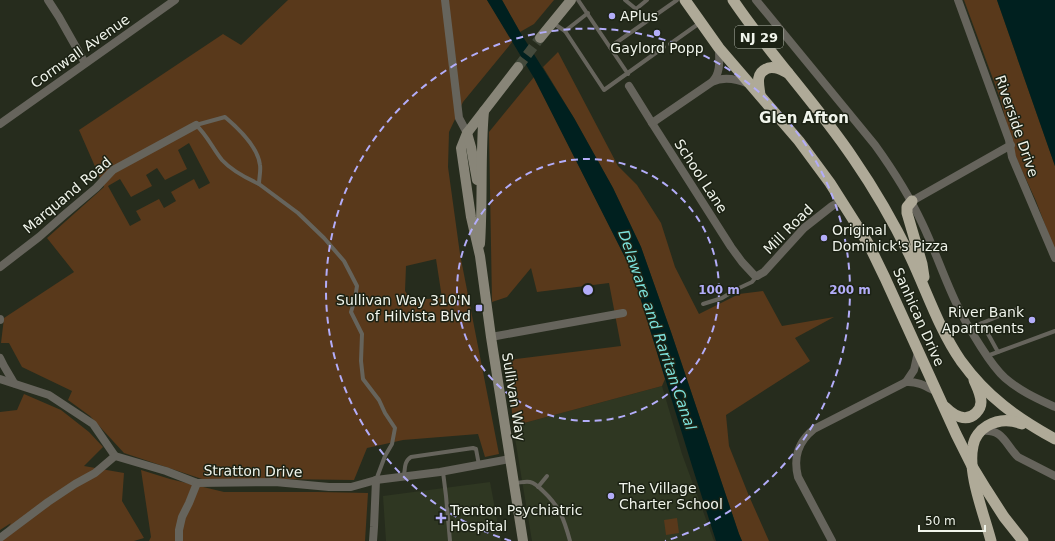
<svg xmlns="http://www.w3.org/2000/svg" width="1055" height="541" viewBox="0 0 1055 541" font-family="'DejaVu Sans',sans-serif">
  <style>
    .built { fill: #2f3722 }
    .green { fill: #59391b; fill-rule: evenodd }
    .water { fill: #00201f }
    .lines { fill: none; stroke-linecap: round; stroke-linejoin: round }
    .secondary-tunnel { stroke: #444a3c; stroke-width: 10; stroke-dasharray: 10 5; stroke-linecap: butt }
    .service { stroke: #66645c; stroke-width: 4 }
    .minor { stroke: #66645c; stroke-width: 8 }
    .secondary { stroke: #888578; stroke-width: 10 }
    .trunk { stroke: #afaa98; stroke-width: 11 }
    .ring { fill: none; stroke: #b3adf9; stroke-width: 2; stroke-dasharray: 7 5 }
    .poi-dot { fill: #b3adf9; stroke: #1c2214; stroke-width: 1.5 }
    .labels { text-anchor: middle; stroke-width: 3; stroke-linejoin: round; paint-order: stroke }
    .shield { fill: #1c2214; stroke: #b0b5aa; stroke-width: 1 }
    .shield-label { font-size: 13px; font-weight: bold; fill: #f0f4eb }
    .poi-label { font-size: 14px; fill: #f0f4eb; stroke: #1c2214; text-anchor: start }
    .street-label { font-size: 14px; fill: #f0f4eb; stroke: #1c2214 }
    .neighbourhood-label { font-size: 15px; font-weight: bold; fill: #f0f4eb; stroke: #1c2214 }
    .water-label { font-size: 15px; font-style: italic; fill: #7ce1db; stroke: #1c2214 }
    .centre { fill: #b3adf9; stroke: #1c2214; stroke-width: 2 }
    .ring-label { font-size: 12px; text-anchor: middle; font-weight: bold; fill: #b3adf9; stroke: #1c2214; stroke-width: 3; stroke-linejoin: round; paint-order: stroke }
  </style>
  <rect width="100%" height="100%" fill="#262c1d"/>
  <g class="built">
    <path d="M662,386L682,454L714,541H532L513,426Z"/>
    <path d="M490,482L501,541H386L383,496Z"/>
  </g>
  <g class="green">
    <path d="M288,0H487L513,41L463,102L449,132L448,167L460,254L499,454L485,457L478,434L403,440L367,448L354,480L277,479H202L124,453L90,416L68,400L72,391L22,367L9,343H1L4,318L74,272L47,238L104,187L79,130L223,34L241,45ZM189,143L210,183L199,189L194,179L171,192L176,201L164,208L159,199L136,211L141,220L130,226L108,186L120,179L131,197L152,186L146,175L157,168L165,180L187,169L178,150ZM436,259L442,298L411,300L405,291L406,266Z"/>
    <path d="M502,0H554L534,24L520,32Z"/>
    <path d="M964,0H997L1055,166V251L1036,201L1015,155L1000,98Z"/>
    <path d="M558,52L618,166L637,185L661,223L675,267L699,314L739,294L763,291L782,326L834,317L795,338L810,361L726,415L729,446L749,496L769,541H742L739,534L671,332L641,247L613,188L574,118L543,67Z"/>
    <path d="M534,77L632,271L665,379L662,386L513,426L508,360L621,346L609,283L537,292L531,268L507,297L492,302L489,132Z"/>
    <path d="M24,394L61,410L89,432L103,447L84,466L124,473L122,501L144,538L134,541H0V539L11,523L0,530V412L17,410Z"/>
    <path d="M141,470L170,479L224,492H318L368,493L365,541H149L151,537Z"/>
    <path d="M677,518L679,533L666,535L664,520Z"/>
  </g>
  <g class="water">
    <path d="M487,0H502L520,32L574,118L613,188L641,247L671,332L739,534L742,541H716L693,469L632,271L534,78Z"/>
    <path d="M997,0H1055V166Z"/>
  </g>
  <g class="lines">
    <path class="secondary-tunnel" d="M518,67L540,38"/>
    <g class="service">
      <path d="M578,0L628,74"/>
      <path d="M625,0L636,9L647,0"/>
      <path d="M588,13L565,31L604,90L664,47"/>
      <path d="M553,23L565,31"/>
      <path d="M670,44L701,22"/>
      <path d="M610,47L677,0"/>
      <path d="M196,125L225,117C238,128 258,147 260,165C261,171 259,178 259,184L298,213L324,238L344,261L357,286L355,299L351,312L362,334L361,361L363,379L379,400L385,413L395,428L392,444L385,456L376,480"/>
      <path d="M196,125C207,135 213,149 222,160C232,171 246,178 259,184"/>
      <path d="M703,304L722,298L737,289L752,282L757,276"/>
      <path d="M969,328L982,323"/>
      <path d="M998,352L982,323L1017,309"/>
      <path d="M987,356L1055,331"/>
      <path d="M443,472L446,496L450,541"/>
      <path d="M404,476C405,469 404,461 411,457L473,448L476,449L479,465"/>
      <path d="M514,483C519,483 525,481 530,482C535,483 540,488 543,491C560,507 564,519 570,541"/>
      <path d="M538,487L547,476"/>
    </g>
    <g class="minor">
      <path d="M48,0L59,17L85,63"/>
      <path d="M445,0L459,118L467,133"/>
      <path d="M756,0L875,145C893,170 909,195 922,223C936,252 946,284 961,313C967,325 974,336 981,347C988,358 995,369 1005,378C1020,391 1038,399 1055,407"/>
      <path d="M958,0L1009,140L1012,157L1055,258"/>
      <path d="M713,81C721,72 719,60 719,48"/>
      <path d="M629,86L652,123L731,247L742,262L755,276H757L764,272L804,228L832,206L841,201"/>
      <path d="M652,123L712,82C724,76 737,79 749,84"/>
      <path d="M0,124L175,0"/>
      <path d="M912,201L1011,145"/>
      <path d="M0,267L39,237L64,215L96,188L113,170L196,125"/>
      <path d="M0,319V320"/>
      <path d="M491,337L623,313"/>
      <path d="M0,358L4,366L14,383"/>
      <path d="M0,379L49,395L93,424L115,456"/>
      <path d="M906,382C918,381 927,387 937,392"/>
      <path d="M981,431C1003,428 1005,444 1018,457L1055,476"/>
      <path d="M0,538L48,502L75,484L95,473L115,456L166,471L197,483L275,482L329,487H351L376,480L440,472L510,459"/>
      <path d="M179,541V530L182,517L189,503L197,483"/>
      <path d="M373,541L374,527L376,480"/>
      <path d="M832,541L798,477C793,457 798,442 814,429L906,382L914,370L918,352"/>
    </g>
    <g class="secondary">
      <path d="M540,38L571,0"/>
      <path d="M518,67L467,133L461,148L471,217L480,256L491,337L523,541"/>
      <path d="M467,133L471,147L477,180"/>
      <path d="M480,244C483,200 480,155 484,111"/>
    </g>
    <g class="trunk">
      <path d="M685,0L719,48L799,141L830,183L856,224L869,245L885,278L956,434L972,466L986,489L1004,517L1023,541"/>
      <path d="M733,0C770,55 816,103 853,158C875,190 894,223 911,258C927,292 939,329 961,361C987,397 1017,418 1055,439"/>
      <path d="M760,95C759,86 755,74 766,69C769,67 772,67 776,68C780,69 784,71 788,73"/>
      <path d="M912,201L907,207V213L922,264L924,277"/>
      <path d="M945,407C953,415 966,423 976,413C979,410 981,406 981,402C981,394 977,387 974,380"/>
      <path d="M991,541C984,514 967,473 973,446C974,438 980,430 987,426C999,419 1010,419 1022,424"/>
    </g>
  </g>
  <g class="ring">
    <circle cx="588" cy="290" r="131"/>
    <path d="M511 541A262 262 0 1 1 665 541"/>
  </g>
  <g class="poi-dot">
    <circle cx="612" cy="16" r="4"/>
    <circle cx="657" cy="33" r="4"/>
    <circle cx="824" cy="238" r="4"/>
    <rect x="475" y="304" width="8" height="8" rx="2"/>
    <circle cx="1032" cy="320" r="4"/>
    <circle cx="611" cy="496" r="4"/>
    <path d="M439 512h4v4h4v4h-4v4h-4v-4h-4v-4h4z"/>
  </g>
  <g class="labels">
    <rect class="shield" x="735" y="26" width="48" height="22" rx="3"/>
    <g class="shield-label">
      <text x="759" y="42">NJ 29</text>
    </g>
    <g class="poi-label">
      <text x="620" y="21">APlus</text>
      <text x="657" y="53" text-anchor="middle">Gaylord Popp</text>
      <text x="832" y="235">Original<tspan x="832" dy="16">Dominick's Pizza</tspan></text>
      <text x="471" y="305" text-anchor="end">Sullivan Way 310'N<tspan x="471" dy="16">of Hilvista Blvd</tspan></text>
      <text x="1024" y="317" text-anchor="end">River Bank<tspan x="1024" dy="16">Apartments</tspan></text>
      <text x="619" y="493">The Village<tspan x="619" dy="16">Charter School</tspan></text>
      <text x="450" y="515">Trenton Psychiatric<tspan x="450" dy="16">Hospital</tspan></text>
    </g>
    <g class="street-label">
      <text transform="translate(80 51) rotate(-35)" y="5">Cornwall Avenue</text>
      <text transform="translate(1017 126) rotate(71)" y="5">Riverside Drive</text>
      <text transform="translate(701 176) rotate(57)" y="5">School Lane</text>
      <text transform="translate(67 195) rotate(-40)" y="5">Marquand Road</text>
      <text transform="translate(788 229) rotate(-45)" y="5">Mill Road</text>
      <text transform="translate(919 317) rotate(66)" y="5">Sanhican Drive</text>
      <text transform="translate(514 397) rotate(81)" y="5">Sullivan Way</text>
      <text transform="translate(253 471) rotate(1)" y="5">Stratton Drive</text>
    </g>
    <g class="neighbourhood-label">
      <text x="804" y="123">Glen Afton</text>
    </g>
    <g class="water-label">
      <text transform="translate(657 330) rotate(71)" y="5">Delaware and Raritan Canal</text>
    </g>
  </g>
  <circle cx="588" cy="290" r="6" class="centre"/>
  <g class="ring-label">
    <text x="719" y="294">100 m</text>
    <text x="850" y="294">200 m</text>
  </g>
  <path d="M919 525v6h66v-6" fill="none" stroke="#f0f4eb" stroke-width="2"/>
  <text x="925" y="525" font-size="12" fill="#f0f4eb" stroke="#1c2214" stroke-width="3" paint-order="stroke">50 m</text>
</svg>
